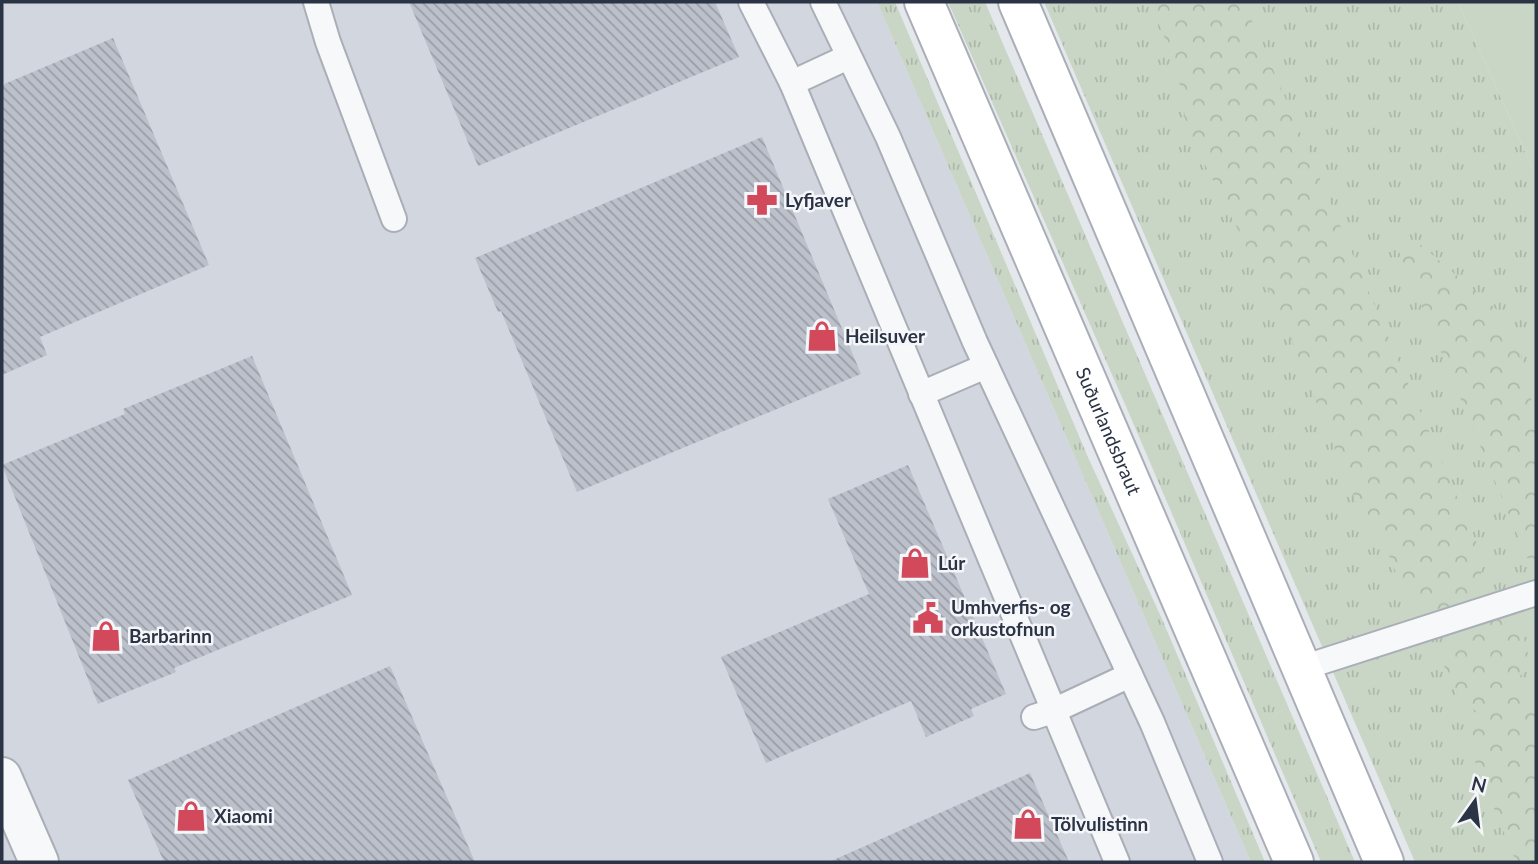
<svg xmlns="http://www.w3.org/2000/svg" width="1538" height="864" viewBox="0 0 1538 864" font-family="Lato,sans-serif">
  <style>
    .built { fill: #d2d6de }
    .grass { fill: url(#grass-tufts) }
    .forest { fill: url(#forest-crowns) }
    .park { fill: #c9d6c5 }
    .building { fill: url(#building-back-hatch) }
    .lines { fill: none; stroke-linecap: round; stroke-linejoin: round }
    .service-casing { stroke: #a9aeb7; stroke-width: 28 }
    .minor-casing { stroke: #a9aeb7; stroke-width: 42 }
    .secondary-casing { stroke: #a9aeb7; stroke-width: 42 }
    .service { stroke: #f7f8fa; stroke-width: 24 }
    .minor { stroke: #f7f8fa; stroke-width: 38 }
    .secondary { stroke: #fff; stroke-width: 38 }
    .labels { text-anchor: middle; stroke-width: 5; stroke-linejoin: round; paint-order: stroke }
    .poi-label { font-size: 19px; font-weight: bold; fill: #2b3445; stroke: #f4f6f9; text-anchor: start }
    .street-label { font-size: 19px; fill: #2b3445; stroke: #f4f6f9 }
  </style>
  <defs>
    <pattern id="grass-tufts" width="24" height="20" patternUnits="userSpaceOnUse" patternTransform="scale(1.75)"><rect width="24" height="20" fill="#c9d6c5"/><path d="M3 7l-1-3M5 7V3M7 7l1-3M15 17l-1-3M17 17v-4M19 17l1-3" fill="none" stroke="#adb8ab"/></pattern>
    <pattern id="forest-crowns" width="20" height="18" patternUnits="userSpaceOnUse" patternTransform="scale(1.75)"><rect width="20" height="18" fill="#c9d6c5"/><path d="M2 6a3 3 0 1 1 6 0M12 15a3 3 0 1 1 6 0" fill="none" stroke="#adb8ab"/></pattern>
    <pattern id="building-back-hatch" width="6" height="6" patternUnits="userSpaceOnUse" patternTransform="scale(1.75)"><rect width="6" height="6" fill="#bbc0ca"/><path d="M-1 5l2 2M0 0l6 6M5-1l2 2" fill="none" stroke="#989da6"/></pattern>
  </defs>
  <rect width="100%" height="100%" fill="#e4e7ec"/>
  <path class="built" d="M2,2H877L1251,862H2Z"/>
  <g class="grass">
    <path d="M877,2H895L1087,455L1162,619L1265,862H1251Z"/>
    <path d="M948,2H985L1355,862H1321L1128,411Z"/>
    <path d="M1044,2H1458L1536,176V862H1415Z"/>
  </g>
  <g class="forest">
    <path d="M1150,2H1244L1482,555L1480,600L1438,613L1407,600L1383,541L1367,529L1284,321L1187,129L1177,69Z"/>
    <path d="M1415,240L1497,310L1519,347L1536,418V561L1527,558L1397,247Z"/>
    <path d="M1479,618H1508L1522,631L1529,658L1518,681L1536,710V862H1516L1468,744L1479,714L1458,696L1444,666L1455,630Z"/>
  </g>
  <path class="park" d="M1458,2H1536V176Z"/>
  <g class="building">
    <path d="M409,2H715L739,57L478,166Z"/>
    <path d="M113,38L209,265L40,337L47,355L2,375V85Z"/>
    <path d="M762,137L861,374L577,492L501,311L498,312L475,258Z"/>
    <path d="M252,356L352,595L174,668L176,672L98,704L2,465L125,414L123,409Z"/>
    <path d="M908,465L1006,694L971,709L974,716L926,737L911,701L766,763L721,657L869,594L828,499Z"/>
    <path d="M390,666L475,862H164L128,780Z"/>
    <path d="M1030,773L1069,862H829Z"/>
  </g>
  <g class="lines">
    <defs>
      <g id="service">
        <path d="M316,2L328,42L394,219"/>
        <path d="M751,2L792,83L1117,862"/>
        <path d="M823,2L888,137L975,342L1152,722L1210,862"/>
        <path d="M792,83L848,57"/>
        <path d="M921,394L986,366"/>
        <path d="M1302,668L1536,593"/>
        <path d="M1034,717L1053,711L1130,675"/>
      </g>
      <path id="minor" d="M2,777L39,862"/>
      <g id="secondary">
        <path id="s1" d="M924,2L1294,862"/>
        <path d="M1018,2L1384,862"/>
      </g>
    </defs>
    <use href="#service" class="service-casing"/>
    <use href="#minor" class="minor-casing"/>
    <use href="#secondary" class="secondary-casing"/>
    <use href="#service" class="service"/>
    <use href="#minor" class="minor"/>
    <use href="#secondary" class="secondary"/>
  </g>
  <defs>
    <symbol id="pharmacy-bare" viewBox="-9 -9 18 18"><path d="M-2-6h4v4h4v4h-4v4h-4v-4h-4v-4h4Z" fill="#d1495b" stroke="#f4f6f9" stroke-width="2.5" paint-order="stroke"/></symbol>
    <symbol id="shop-bare" viewBox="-9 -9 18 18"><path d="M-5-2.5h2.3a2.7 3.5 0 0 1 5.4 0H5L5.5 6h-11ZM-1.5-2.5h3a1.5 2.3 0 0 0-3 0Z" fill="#d1495b" stroke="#f4f6f9" stroke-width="2.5" paint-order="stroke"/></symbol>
    <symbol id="civic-bare" viewBox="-9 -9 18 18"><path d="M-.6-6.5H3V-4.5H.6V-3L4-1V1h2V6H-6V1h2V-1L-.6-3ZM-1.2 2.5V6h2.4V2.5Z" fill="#d1495b" stroke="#f4f6f9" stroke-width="2.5" paint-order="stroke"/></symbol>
  </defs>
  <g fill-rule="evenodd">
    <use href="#pharmacy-bare" x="740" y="178" width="44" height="44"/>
    <use href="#shop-bare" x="800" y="314" width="44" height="44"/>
    <use href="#shop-bare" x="893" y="541" width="44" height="44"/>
    <use href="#civic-bare" x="906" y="596" width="44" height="44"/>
    <use href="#shop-bare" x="84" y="614" width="44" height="44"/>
    <use href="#shop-bare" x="169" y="794" width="44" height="44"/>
    <use href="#shop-bare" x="1006" y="802" width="44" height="44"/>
  </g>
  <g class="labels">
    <g class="poi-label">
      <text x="785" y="207">Lyfjaver</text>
      <text x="845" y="343">Heilsuver</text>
      <text x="938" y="570">Lúr</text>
      <text x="951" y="614">Umhverfis- og<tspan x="951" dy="22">orkustofnun</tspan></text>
      <text x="129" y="643">Barbarinn</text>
      <text x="214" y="823">Xiaomi</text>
      <text x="1051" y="831">Tölvulistinn</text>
    </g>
    <g class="street-label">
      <text dy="7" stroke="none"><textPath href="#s1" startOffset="467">Suðurlandsbraut</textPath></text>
    </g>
  </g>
  <rect width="1538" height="864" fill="none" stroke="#2b3445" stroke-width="7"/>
  <g transform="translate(1475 801) rotate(14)" stroke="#f4f6f9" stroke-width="5" paint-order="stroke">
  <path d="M0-5L12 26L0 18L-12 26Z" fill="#2b3445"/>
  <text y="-10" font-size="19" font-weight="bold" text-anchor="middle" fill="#2b3445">N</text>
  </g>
</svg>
